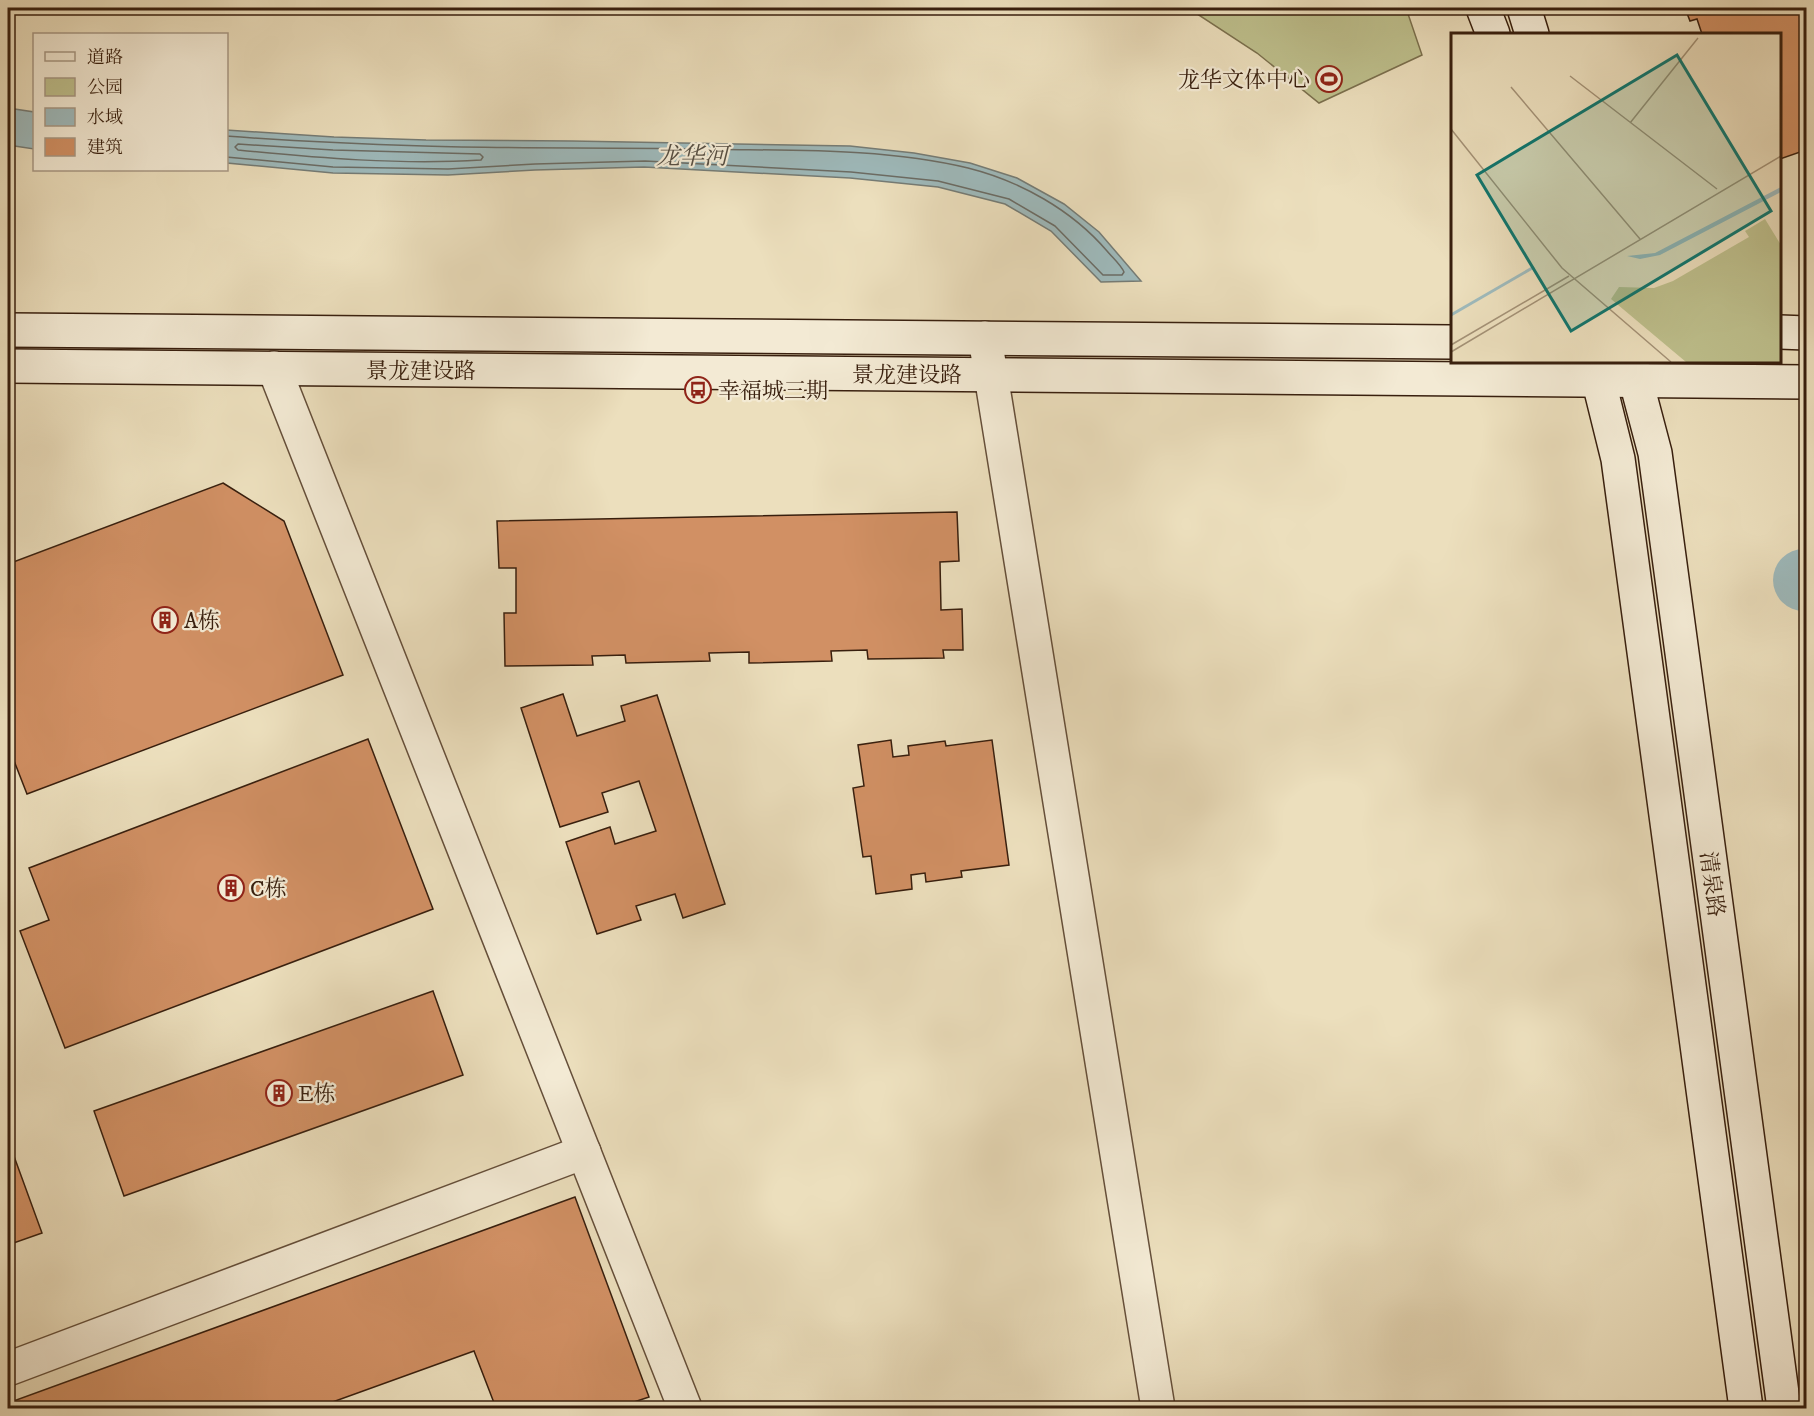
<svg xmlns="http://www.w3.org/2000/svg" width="1814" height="1416" viewBox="0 0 1814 1416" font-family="'IM FELL DW Pica','Noto Serif SC',serif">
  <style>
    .green { fill: #bec08d; stroke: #7b704e; stroke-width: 1.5 }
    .water { fill: #9ebabc; stroke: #757c76; stroke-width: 1.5 }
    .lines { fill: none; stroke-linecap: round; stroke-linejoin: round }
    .shore { stroke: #6b6c65; stroke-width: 1.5 }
    .river { stroke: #9ebabc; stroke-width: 62 }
    .building { fill: #d19064; stroke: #381f0e; stroke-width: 1.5 }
    .minor-casing { stroke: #654f3a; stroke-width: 36 }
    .secondary-casing { stroke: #381f0e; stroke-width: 36 }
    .minor { stroke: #f3ead4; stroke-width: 33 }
    .secondary { stroke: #f3ead4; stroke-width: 33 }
    .labels { text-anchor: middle; stroke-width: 4.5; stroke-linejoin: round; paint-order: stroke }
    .poi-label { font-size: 22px; fill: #381f0e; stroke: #f3ead4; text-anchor: start }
    .street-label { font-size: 22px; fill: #381f0e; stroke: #f3ead4 }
    .water-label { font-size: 24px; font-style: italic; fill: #574e42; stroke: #f3ead4 }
    .inset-river { fill: none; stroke: #9ebabc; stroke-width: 3 }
    .inset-road { fill: none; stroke: #a49277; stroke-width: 1.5 }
    .view { fill: #0f766e; fill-opacity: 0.15; stroke: #0f766e; stroke-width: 3 }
    .inset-edge { fill: none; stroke: #381f0e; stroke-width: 3 }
  </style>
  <rect width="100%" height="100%" fill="#ecdfbd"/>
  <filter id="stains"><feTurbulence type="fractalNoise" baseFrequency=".00333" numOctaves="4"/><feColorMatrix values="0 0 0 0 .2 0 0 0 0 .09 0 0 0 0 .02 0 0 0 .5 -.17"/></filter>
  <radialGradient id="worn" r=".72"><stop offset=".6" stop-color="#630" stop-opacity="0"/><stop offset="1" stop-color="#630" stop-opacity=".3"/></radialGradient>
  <path class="green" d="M1188,8H1406L1422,55L1319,103L1257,53Z"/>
  <g class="water">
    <path d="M8,108L34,112V149L8,145Z"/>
    <path d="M226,130L334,137L426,140L572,141L850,146L914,153L970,163L1017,178L1064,204L1099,232L1141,281L1101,282L1051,231L1005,204L938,187L850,178L644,167L535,170L448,175L333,173L227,163Z"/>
  </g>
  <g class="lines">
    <g class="shore">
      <path d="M226,136C292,141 358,144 424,146C514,149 605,147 696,149C786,151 880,147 968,168C1020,181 1072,210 1107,251C1113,258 1121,265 1124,272L1122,275H1103L1055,226L1009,199L938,181L851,172L645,161L535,164L448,169L333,167L226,157"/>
      <path d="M238,144L333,150L480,154L483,157L481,160C400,165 318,158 238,150L235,147Z"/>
    </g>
    <path class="river" d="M1804,580H1806"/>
  </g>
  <g class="building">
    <path d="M1685,8H1806V150L1780,159V34H1702L1697,19L1690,21Z"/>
    <path d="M223,483L284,521L343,675L27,794L9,748L8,749V564Z"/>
    <path d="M957,512L959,561L940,562L941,610L962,609L963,650H943L944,658L868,659L867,650L831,651L832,661L749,663V652L709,653L710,661L626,663L625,655L592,656L593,665L505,666L504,613H516V568H499L497,521Z"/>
    <path d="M563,694L577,736L625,721L621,706L657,695L725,904L683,918L675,894L636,906L641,920L597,934L566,842L610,827L615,844L656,831L639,781L602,793L608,812L560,827L521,708Z"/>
    <path d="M368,739L433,909L65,1048L20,931L49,920L29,868Z"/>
    <path d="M891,740L893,757L909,755L908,746L945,741L946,746L992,740L1009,865L961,871L962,877L926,882L925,873L911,875L912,889L876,894L871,856L863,857L853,788L864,786L858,745Z"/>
    <path d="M433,991L463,1075L124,1196L94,1111Z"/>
    <path d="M11,1148L42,1233L8,1245V1149Z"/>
    <path d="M575,1197L649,1397L616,1408H496L474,1351L316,1408H8V1403Z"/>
  </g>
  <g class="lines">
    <defs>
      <g id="minor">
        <path d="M985,338L1158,1408"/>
        <path d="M274,368L685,1408"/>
        <path d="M8,1369L584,1152"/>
      </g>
      <g id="secondary">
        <path d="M1483,8L1493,34"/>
        <path d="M1524,8L1532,34"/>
        <path d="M8,330L1452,342"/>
        <path d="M1780,332L1806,333"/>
        <path d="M1594,362L1618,459L1746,1408"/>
        <path d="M1631,362L1655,453L1784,1408"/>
        <path d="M8,366L1806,382"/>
      </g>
    </defs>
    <use href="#minor" class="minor-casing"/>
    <use href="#secondary" class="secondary-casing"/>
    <use href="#minor" class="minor"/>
    <use href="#secondary" class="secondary"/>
  </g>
  <defs>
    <symbol id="stadium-ring" viewBox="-11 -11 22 22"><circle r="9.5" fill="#f3ead4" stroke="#8f2418" stroke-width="1.5"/><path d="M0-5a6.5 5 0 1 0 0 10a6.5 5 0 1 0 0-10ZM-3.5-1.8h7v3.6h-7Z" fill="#8f2418"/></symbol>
    <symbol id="bus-ring" viewBox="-11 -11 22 22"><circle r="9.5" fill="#f3ead4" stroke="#8f2418" stroke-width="1.5"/><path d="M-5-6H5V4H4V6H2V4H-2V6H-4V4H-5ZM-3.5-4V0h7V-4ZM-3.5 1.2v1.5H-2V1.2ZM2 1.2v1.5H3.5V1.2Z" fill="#8f2418"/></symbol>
    <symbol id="building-ring" viewBox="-11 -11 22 22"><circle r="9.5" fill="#f3ead4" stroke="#8f2418" stroke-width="1.5"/><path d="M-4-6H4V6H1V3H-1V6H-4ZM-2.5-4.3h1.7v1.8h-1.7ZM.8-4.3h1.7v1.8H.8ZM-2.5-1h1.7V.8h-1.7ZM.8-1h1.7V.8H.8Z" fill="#8f2418"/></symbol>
  </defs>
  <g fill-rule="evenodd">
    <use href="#stadium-ring" x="1314" y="64" width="30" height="30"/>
    <use href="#bus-ring" x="683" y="375" width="30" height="30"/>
    <use href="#building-ring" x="150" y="605" width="30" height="30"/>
    <use href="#building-ring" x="216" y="873" width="30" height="30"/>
    <use href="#building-ring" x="264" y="1078" width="30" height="30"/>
  </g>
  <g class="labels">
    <g class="poi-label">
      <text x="1310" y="87" text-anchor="end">龙华文体中心</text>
      <text x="718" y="398">幸福城三期</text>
      <text x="184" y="628">A栋</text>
      <text x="250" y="896">C栋</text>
      <text x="298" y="1101">E栋</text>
    </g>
    <g class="street-label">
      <text x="421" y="378">景龙建设路</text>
      <text x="907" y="382">景龙建设路</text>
      <text transform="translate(1713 884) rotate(82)" y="8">清泉路</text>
    </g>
    <g class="water-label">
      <text x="692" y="164">龙华河</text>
    </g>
  </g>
  <g transform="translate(1451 33)">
    <rect width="330" height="330" fill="#ecdfbd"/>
    <path d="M314,186L330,212V329H235L160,266L168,254L203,255L222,248L298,204L294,198Z" fill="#bec08d"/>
    <path d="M330,154V159L209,222L189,226L176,223L204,220Z" fill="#9ebabc"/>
    <path class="inset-river" d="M0,282L83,234"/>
    <path class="inset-road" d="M119,43L266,156M60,54L189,206M179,90L247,5M0,96L111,235L220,329M0,312L118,243M0,319L330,123"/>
    <path class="view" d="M226,22L320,178L120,298L26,142Z"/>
    <rect width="330" height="330" class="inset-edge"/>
  </g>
  <rect width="1814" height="1416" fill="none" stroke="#ecdfbd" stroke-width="30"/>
  <rect x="9" y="9" width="1796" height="1398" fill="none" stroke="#381f0e" stroke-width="3"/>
  <rect x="15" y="15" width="1784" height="1386" fill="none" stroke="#381f0e" stroke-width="1.5"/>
  <rect x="33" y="33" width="195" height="138" fill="#f3ead4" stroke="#a89985" stroke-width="1.5"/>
  <rect x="45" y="52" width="30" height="9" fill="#f3ead4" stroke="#a89985" stroke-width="1.5"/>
  <text x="87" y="63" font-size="18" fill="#381f0e">道路</text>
  <rect x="45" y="78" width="30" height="18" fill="#bec08d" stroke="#a89985" stroke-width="1.5"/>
  <text x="87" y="93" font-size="18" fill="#381f0e">公园</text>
  <rect x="45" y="108" width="30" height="18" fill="#9ebabc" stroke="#a89985" stroke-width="1.5"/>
  <text x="87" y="123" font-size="18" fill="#381f0e">水域</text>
  <rect x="45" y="138" width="30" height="18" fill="#d19064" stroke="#a89985" stroke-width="1.5"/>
  <text x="87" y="153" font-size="18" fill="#381f0e">建筑</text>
  <rect width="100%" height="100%" filter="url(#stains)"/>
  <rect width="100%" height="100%" fill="url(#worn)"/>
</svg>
